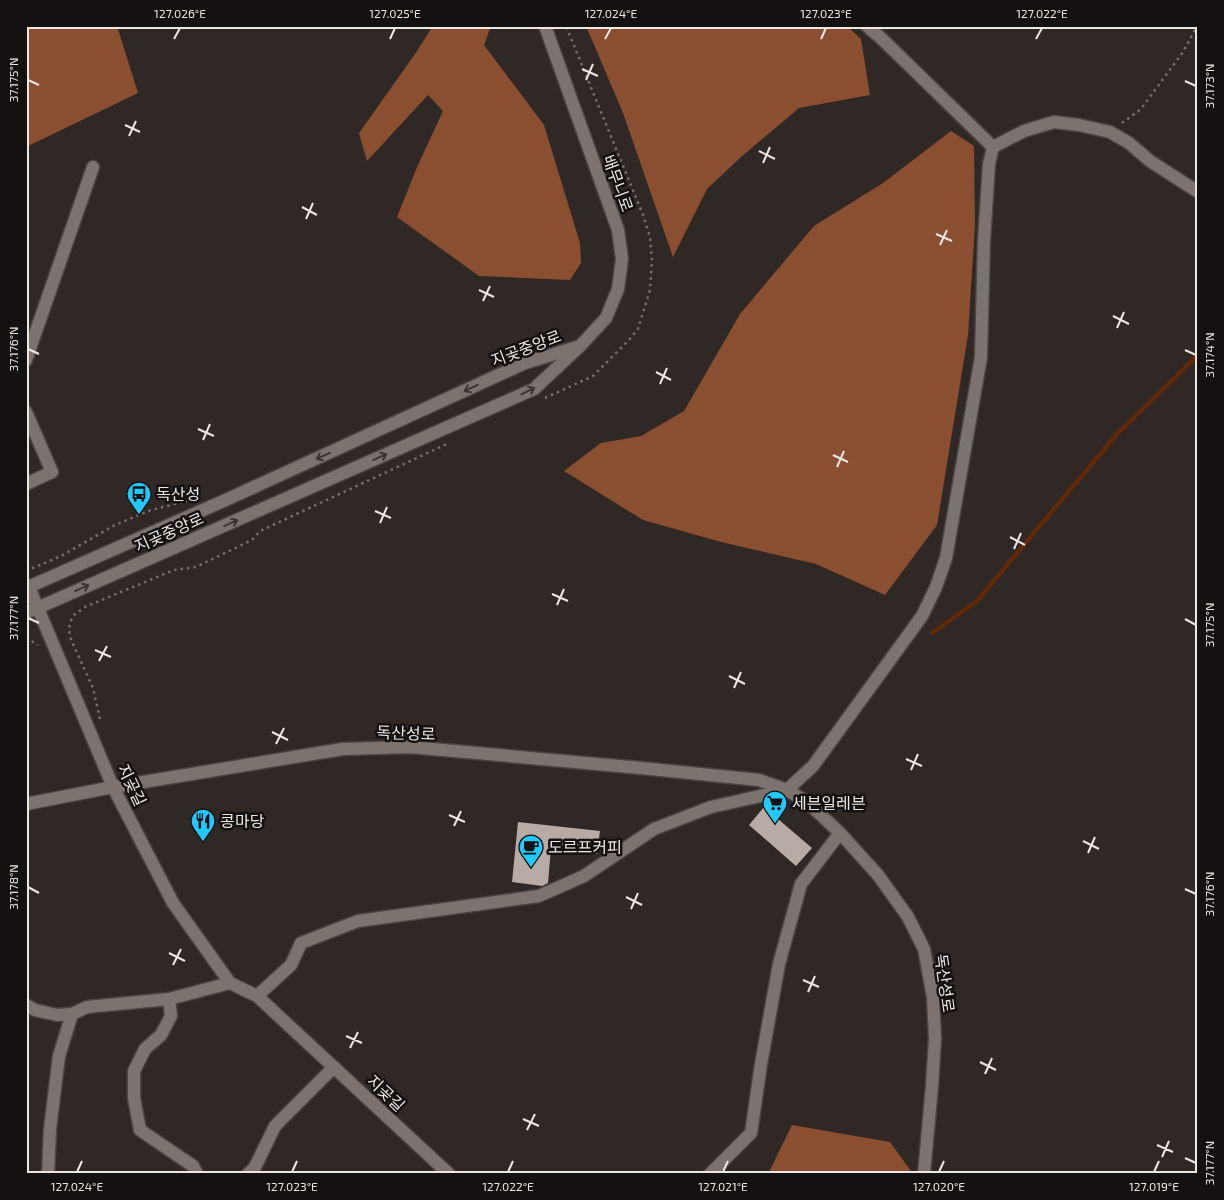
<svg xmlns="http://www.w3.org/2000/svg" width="1224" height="1200" viewBox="0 0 1224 1200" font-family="'Exo 2','Noto Sans KR',sans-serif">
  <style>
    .forest { fill: #8a4e31 }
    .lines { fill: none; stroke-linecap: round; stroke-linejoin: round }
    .stream { stroke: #612908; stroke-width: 4.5 }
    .building { fill: #b6aba5 }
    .minor-casing { stroke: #4b4441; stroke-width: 15 }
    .path { stroke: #766e6b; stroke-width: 2.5; stroke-dasharray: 2.5 4; stroke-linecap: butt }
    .minor { stroke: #7d736e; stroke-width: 12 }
    .oneway { stroke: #393331 }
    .ticks { fill: none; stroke: #ede7e4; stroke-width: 2 }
    .labels { text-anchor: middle; stroke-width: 5; stroke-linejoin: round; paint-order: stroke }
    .street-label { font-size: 16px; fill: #ede7e4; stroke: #151110 }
    .poi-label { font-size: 16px; fill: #ede7e4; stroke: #151110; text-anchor: start }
    .neatline { fill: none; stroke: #ede7e4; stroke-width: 2 }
    .ticks-label { font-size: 12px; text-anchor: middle; fill: #ede7e4 }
  </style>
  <rect width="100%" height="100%" fill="#302824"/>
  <g class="forest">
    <path d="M26,26H117L138,93L26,147Z"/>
    <path d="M433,26H491L484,45L544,125L580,243L581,263L570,280L479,276L397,217L417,167L443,111L428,95L367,161L359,133L415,54Z"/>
    <path d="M586,26H847L861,39L870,95L799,108L741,157L707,189L673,257L623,113Z"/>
    <path d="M951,131L974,146L975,225L968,335L937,525L885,595L816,564L721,542L643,520L564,471L601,443L641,436L684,411L740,314L814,226L883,183Z"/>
    <path d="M792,1125L890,1142L913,1174H768Z"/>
  </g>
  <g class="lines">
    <path class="stream" d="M932,633L976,602L1117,434L1198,355"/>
  </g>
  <g class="building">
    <path d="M764,807L812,848L796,866L749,825Z"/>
    <path d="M518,822L600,831L597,854L551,848L548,883L542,886L512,882Z"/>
  </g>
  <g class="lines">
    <defs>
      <g id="minor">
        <path d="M867,26L882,39L993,147"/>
        <path d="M26,360L93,167"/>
        <path d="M26,412L52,472L26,484"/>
        <path d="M29,587L113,787L173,903L230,983L257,996L449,1174"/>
        <path d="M26,588L219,503L525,363L577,347"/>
        <path d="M26,613L534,389L581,345L606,318L618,289L622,259L618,230L545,26"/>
        <path d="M26,804L113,787L343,749L410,747L641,768L759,780L787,790L807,802L840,833L878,875L908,917L924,949L933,997L935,1039L932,1086L924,1174"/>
        <path d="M257,996L291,965L301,943L358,921L539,896L584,876L654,829L711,807L787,790L813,766L922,616L936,587L946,558L981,357L984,240L989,164L993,147L1024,131L1054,122L1079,125L1110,132L1129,143L1150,161L1198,192"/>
        <path d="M169,999L171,1016L161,1035L145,1049L134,1071V1098L140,1130L193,1166L197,1174"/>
        <path d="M26,1005L35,1010L57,1015L72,1014L87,1007L169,999L230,983"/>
        <path d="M48,1174L50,1129L59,1056L72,1014"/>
        <path d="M248,1174L255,1167L275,1126L334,1067"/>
        <path d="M710,1174L751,1133L761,1064L779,964L801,884L840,833"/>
      </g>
    </defs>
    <use href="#minor" class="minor-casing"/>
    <g class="path">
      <path d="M1122,123L1141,109L1183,52L1197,26"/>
      <path d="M545,398L593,376L628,341L638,329L650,290L652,261L650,237L643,215L566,26"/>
      <path d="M26,571L61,556L115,525L151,510L187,501"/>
      <path d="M26,638L38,645"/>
      <path d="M100,719L93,688L70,637L69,629L70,622L74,615L85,607L174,570L196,567L252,540L260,531L449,443"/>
    </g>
    <use href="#minor" class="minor"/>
  </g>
  <defs><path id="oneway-shaft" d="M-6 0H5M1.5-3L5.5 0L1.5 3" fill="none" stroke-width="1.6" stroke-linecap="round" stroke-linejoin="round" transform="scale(1.25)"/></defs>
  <g class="oneway">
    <use href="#oneway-shaft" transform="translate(471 388) rotate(155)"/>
    <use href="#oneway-shaft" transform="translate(528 391) rotate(-27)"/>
    <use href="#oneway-shaft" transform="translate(323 456) rotate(155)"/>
    <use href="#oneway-shaft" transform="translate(380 457) rotate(-24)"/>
    <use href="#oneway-shaft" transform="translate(231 523) rotate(-24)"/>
    <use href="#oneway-shaft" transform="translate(82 588) rotate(-24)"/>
  </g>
  <path class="ticks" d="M174,39L180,28M390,39L395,28M605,39L611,28M821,39L826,28M1036,39L1042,28M582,69L598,76M28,80L39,85M586,80L593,64M1185,81L1196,86M125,125L140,132M129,136L136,121M759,151L775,159M763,163L770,147M302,207L317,215M306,219L313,203M936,234L952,241M940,245L947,230M479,290L494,297M483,301L490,286M1113,316L1129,324M1117,328L1124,312M28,349L39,354M1185,350L1196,355M656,372L671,380M660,384L667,368M198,429L214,436M203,440L210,424M833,455L848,462M837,467L844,451M375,511L391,518M380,523L387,507M1010,537L1025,545M1014,549L1021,533M552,594L568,601M557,605L564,589M28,618L39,623M1185,619L1196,625M95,650L111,657M99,661L107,646M729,676L745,684M734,688L741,672M272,732L288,740M276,744L284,728M906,759L922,766M911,770L918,754M449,815L465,822M454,826L461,811M1083,841L1099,849M1088,853L1095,837M28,887L39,893M1185,889L1196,894M626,897L642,905M631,909L638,893M169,953L185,961M173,965L181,949M803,980L819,987M808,992L815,976M346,1036L362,1043M350,1048L358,1032M980,1062L996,1070M985,1074L992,1058M523,1119L539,1126M527,1130L535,1114M1157,1145L1173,1152M1162,1157L1169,1141M1185,1158L1196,1163M77,1172L82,1161M292,1172L297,1161M508,1172L513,1161M723,1172L728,1161M939,1172L944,1161M1154,1172L1159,1161"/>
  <defs>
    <symbol id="bus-pin" viewBox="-11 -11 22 30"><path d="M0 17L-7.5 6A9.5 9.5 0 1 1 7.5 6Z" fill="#23c9fe" stroke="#151110"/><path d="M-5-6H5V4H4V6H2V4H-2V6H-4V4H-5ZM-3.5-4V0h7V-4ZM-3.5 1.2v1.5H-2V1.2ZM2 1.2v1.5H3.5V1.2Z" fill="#111"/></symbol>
    <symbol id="supermarket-pin" viewBox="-11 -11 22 30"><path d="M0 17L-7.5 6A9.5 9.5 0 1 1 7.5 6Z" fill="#23c9fe" stroke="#151110"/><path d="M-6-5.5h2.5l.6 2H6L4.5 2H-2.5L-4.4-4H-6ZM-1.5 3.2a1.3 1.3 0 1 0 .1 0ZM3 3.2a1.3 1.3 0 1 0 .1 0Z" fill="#111"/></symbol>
    <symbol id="restaurant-pin" viewBox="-11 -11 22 30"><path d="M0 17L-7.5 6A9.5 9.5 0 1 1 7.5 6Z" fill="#23c9fe" stroke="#151110"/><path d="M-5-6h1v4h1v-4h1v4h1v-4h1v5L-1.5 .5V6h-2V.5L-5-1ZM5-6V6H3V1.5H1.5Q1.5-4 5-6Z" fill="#111"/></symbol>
    <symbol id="cafe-pin" viewBox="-11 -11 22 30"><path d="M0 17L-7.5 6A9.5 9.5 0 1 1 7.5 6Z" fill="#23c9fe" stroke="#151110"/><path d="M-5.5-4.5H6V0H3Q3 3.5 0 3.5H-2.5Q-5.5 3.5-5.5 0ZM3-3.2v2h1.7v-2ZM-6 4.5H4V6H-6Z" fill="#111"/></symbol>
  </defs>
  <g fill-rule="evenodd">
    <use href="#bus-pin" x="125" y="480" width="28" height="38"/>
    <use href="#supermarket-pin" x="761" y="789" width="28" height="38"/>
    <use href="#restaurant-pin" x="189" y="807" width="28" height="38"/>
    <use href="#cafe-pin" x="517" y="833" width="28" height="38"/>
  </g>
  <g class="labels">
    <g class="street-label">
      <text transform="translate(618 183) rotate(70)" y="6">배무니로</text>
      <text transform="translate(526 348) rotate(-21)" y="6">지곶중앙로</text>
      <text transform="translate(169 532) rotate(-24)" y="6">지곶중앙로</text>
      <text transform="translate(406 733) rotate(2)" y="6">독산성로</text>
      <text transform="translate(132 785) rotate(64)" y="6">지곶길</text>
      <text transform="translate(945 983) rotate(82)" y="6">독산성로</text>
      <text transform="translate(386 1093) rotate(43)" y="6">지곶길</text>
    </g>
    <g class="poi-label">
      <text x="156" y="500">독산성</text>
      <text x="792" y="809">세븐일레븐</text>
      <text x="220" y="827">콩마당</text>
      <text x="548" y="853">도르프커피</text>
    </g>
  </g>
  <rect width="1224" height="1200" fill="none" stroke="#151110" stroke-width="55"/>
  <rect x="28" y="28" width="1168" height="1144" class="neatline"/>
  <g class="ticks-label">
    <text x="180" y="18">127.026°E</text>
    <text x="395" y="18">127.025°E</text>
    <text x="611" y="18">127.024°E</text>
    <text x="826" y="18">127.023°E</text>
    <text x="1042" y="18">127.022°E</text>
    <text transform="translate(14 80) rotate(-90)" y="4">37.175°N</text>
    <text transform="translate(1210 86) rotate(-90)" y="4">37.173°N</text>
    <text transform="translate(14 349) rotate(-90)" y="4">37.176°N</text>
    <text transform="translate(1210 355) rotate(-90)" y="4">37.174°N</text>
    <text transform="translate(14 618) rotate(-90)" y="4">37.177°N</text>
    <text transform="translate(1210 625) rotate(-90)" y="4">37.175°N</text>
    <text transform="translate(14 887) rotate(-90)" y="4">37.178°N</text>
    <text transform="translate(1210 894) rotate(-90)" y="4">37.176°N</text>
    <text transform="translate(1210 1163) rotate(-90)" y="4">37.177°N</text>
    <text x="77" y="1191">127.024°E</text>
    <text x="292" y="1191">127.023°E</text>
    <text x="508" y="1191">127.022°E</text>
    <text x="723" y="1191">127.021°E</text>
    <text x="939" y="1191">127.020°E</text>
    <text x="1154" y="1191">127.019°E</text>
  </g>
</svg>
